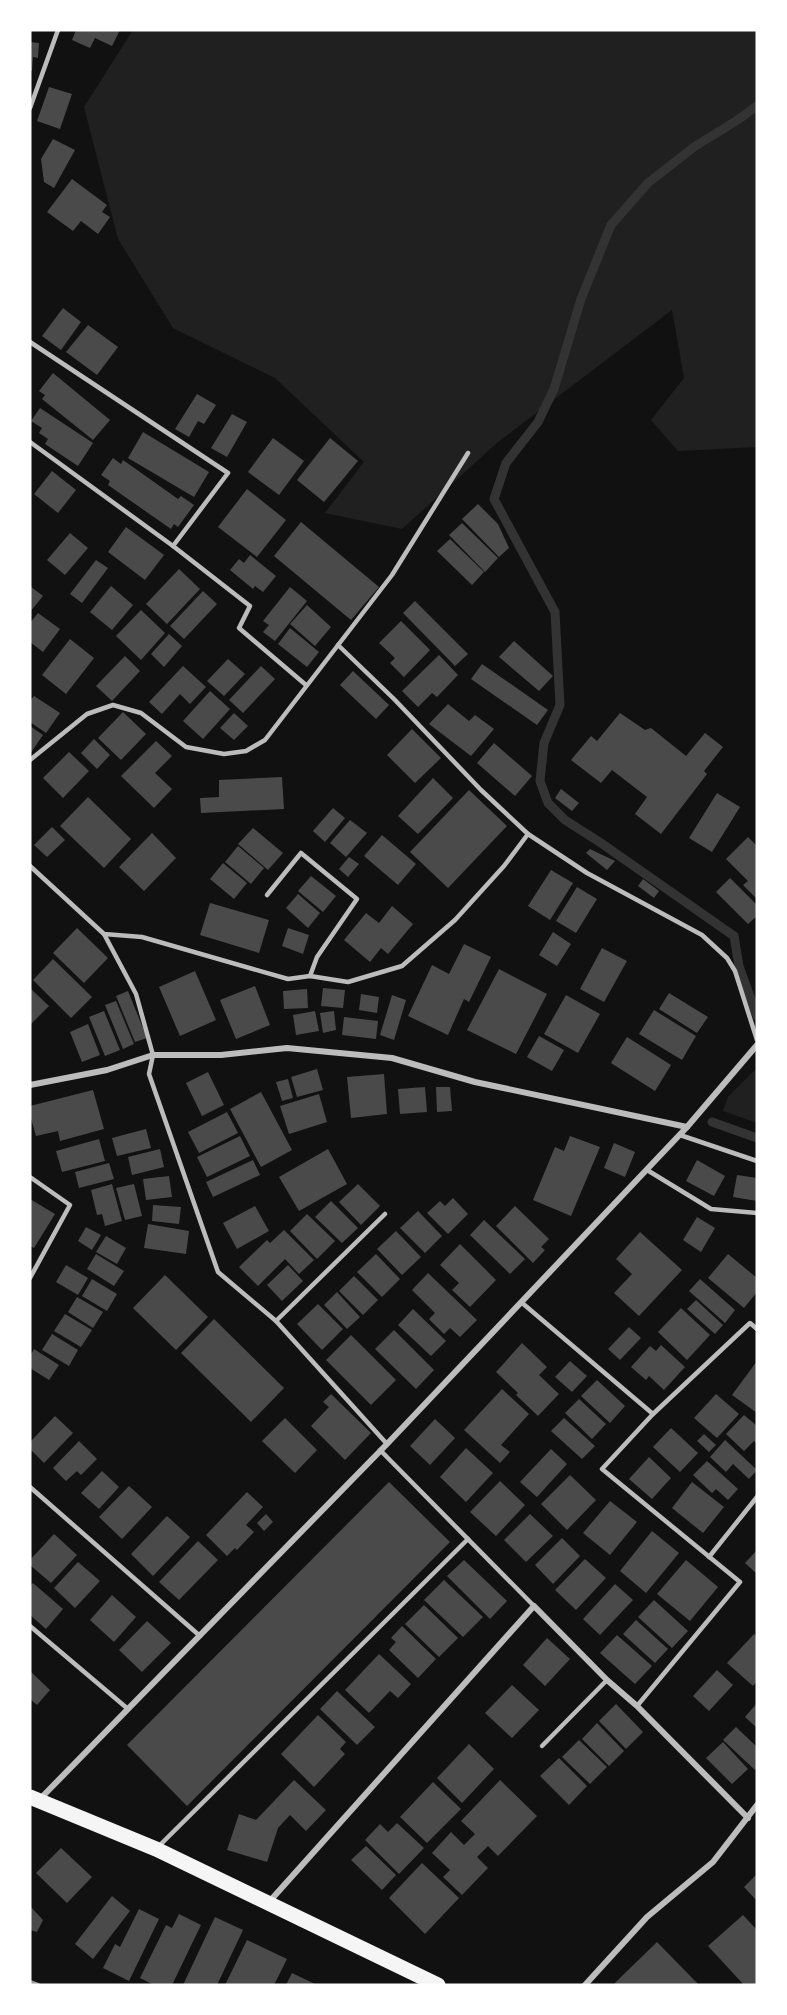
<svg xmlns="http://www.w3.org/2000/svg" width="787" height="2015" viewBox="0 0 787 2015" font-family="'Archivo Narrow',sans-serif">
  <style>
    .green { fill: #202020 }
    .lines { fill: none; stroke-linecap: round; stroke-linejoin: round }
    .stream { stroke: #333; stroke-width: 9 }
    .building { fill: #4a4a4a }
    .service { stroke: #bcbcbc; stroke-width: 4.5 }
    .minor { stroke: #bcbcbc; stroke-width: 6 }
    .primary { stroke: #f5f5f5; stroke-width: 15 }
    .rail { stroke: #9a9a9a; stroke-width: 4.5 }
  </style>
  <rect width="100%" height="100%" fill="#111"/>
  <g class="green">
    <path d="M133,30H757V447L678,451L651,420L684,378L672,310L498,442L402,529L325,513L364,462L275,378L173,328L118,239L84,107Z"/>
    <path d="M757,1068V1123L723,1111L728,1097Z"/>
  </g>
  <g class="lines">
    <g class="stream">
      <path d="M757,106L736,121L694,147L648,183L611,225L581,299L554,389L538,422L506,463L494,499L555,612L560,705L544,743L540,781L548,803L565,820L601,843L734,936L739,966L757,1016"/>
      <path d="M712,1122L757,1138"/>
    </g>
  </g>
  <g class="building">
    <path d="M76,30H120L112,46L95,38L90,48L72,40Z"/>
    <path d="M30,42L39,43L38,58L33,57L32,71H30Z"/>
    <path d="M49,87L72,94L60,129L37,121Z"/>
    <path d="M53,139L75,150L54,188L44,182L41,159Z"/>
    <path d="M72,179L107,205L102,212L110,217L98,234L81,221L73,231L47,212Z"/>
    <path d="M63,308L81,322L61,350L42,336Z"/>
    <path d="M88,325L118,347L97,375L66,352Z"/>
    <path d="M53,373L110,420L93,440L42,399L45,395L39,391Z"/>
    <path d="M197,394L216,405L204,424L198,421L189,437L175,429Z"/>
    <path d="M40,408L93,443L78,466L45,444L48,439L39,433L42,428L31,421Z"/>
    <path d="M232,414L247,422L227,457L211,448Z"/>
    <path d="M143,432L209,472L194,497L128,458Z"/>
    <path d="M273,438L304,461L279,495L248,472Z"/>
    <path d="M330,438L358,461L324,502L297,480Z"/>
    <path d="M113,458L121,464L123,460L178,499L181,496L194,505L178,527L174,524L171,529L108,485L110,481L101,475Z"/>
    <path d="M52,471L76,490L58,513L34,494Z"/>
    <path d="M247,489L286,520L257,557L218,527Z"/>
    <path d="M478,504L498,524L509,548L499,557L462,519Z"/>
    <path d="M301,522L379,587L351,620L274,556Z"/>
    <path d="M462,523L498,558L485,572L449,535Z"/>
    <path d="M126,527L164,555L145,580L108,552Z"/>
    <path d="M70,533L88,548L65,575L47,560Z"/>
    <path d="M450,539L484,572L472,585L437,551Z"/>
    <path d="M250,555L276,576L263,592L255,586L253,589L230,570L239,559L244,563Z"/>
    <path d="M96,560L108,568L82,603L70,594Z"/>
    <path d="M179,569L200,589L167,624L146,604Z"/>
    <path d="M30,586L43,596L30,612Z"/>
    <path d="M111,586L133,605L112,630L90,612Z"/>
    <path d="M290,587L307,601L275,641L263,632L269,625L263,621Z"/>
    <path d="M203,591L217,604L184,639L170,626Z"/>
    <path d="M415,601L468,654L455,666L403,613Z"/>
    <path d="M307,605L331,627L315,646L290,624Z"/>
    <path d="M141,610L165,633L141,660L116,636Z"/>
    <path d="M38,613L60,629L43,652L30,642V623Z"/>
    <path d="M401,621L430,650L404,677L390,663L395,658L379,643Z"/>
    <path d="M290,628L319,652L307,667L278,644Z"/>
    <path d="M169,634L182,646L164,667L151,654Z"/>
    <path d="M70,639L94,658L66,694L42,675Z"/>
    <path d="M514,641L553,676L539,691L499,657Z"/>
    <path d="M439,655L458,675L437,697L432,693L418,707L402,691Z"/>
    <path d="M125,656L140,671L112,701L96,686Z"/>
    <path d="M228,659L245,674L224,696L207,681Z"/>
    <path d="M482,664L548,710L537,725L471,679Z"/>
    <path d="M183,666L206,687L190,704L180,694L162,714L149,702Z"/>
    <path d="M261,666L275,679L243,713L229,700Z"/>
    <path d="M353,671L389,705L376,719L340,685Z"/>
    <path d="M210,691L230,709L203,739L183,721Z"/>
    <path d="M34,696L60,713L46,733L30,722V701Z"/>
    <path d="M448,704L469,721L475,715L494,729L471,756L429,724Z"/>
    <path d="M123,712L146,734L121,760L98,738Z"/>
    <path d="M234,713L248,726L234,740L220,728Z"/>
    <path d="M620,713L645,730L651,728L686,756L705,733L723,747L704,771L707,774L661,834L635,814L647,797L612,770L601,783L571,760L591,736L597,741Z"/>
    <path d="M30,726L43,735L30,754Z"/>
    <path d="M412,729L441,758L415,783L387,755Z"/>
    <path d="M94,739L110,755L97,769L81,753Z"/>
    <path d="M156,741L172,756L155,773L172,789L154,808L121,776Z"/>
    <path d="M494,743L532,776L515,796L477,763Z"/>
    <path d="M69,752L89,771L63,798L43,778Z"/>
    <path d="M282,777L284,809L201,813L200,798L219,797V780Z"/>
    <path d="M433,778L453,798L418,834L398,816Z"/>
    <path d="M561,789L579,803L572,811L555,798Z"/>
    <path d="M469,790L507,826L448,888L410,852Z"/>
    <path d="M717,793L740,807L712,852L689,838Z"/>
    <path d="M88,797L131,839L104,868L60,826Z"/>
    <path d="M333,808L345,818L325,842L313,831Z"/>
    <path d="M350,820L367,833L346,857L330,843Z"/>
    <path d="M52,827L65,840L47,857L34,845Z"/>
    <path d="M253,828L283,853L268,870L238,844Z"/>
    <path d="M152,833L176,858L144,891L119,867Z"/>
    <path d="M382,835L416,864L398,885L364,856Z"/>
    <path d="M748,837L757,846V899L743,885L748,881L726,859Z"/>
    <path d="M238,846L264,868L251,884L225,862Z"/>
    <path d="M590,849L615,861L607,870L586,853Z"/>
    <path d="M349,857L359,864L348,877L339,869Z"/>
    <path d="M223,863L247,883L234,899L210,879Z"/>
    <path d="M551,870L573,883L550,920L528,906Z"/>
    <path d="M311,876L336,896L323,912L298,891Z"/>
    <path d="M730,878L757,905V916L748,924L716,892Z"/>
    <path d="M643,879L659,891L654,898L638,886Z"/>
    <path d="M577,887L597,899L576,933L556,921Z"/>
    <path d="M298,894L320,913L308,928L286,908Z"/>
    <path d="M210,903L269,920L259,953L200,935Z"/>
    <path d="M392,906L413,924L388,954L381,948L370,962L344,940L366,913L379,923Z"/>
    <path d="M77,928L108,958L84,983L53,953Z"/>
    <path d="M288,928L309,935L303,954L282,946Z"/>
    <path d="M553,932L571,944L557,966L539,955Z"/>
    <path d="M464,944L491,957L469,1002L464,999L448,1035L408,1016L432,965L449,974Z"/>
    <path d="M602,948L627,961L604,1002L580,989Z"/>
    <path d="M53,959L92,997L71,1018L33,980Z"/>
    <path d="M499,969L547,994L516,1054L467,1030Z"/>
    <path d="M195,971L216,1020L180,1036L159,987Z"/>
    <path d="M255,986L270,1025L236,1039L220,1000Z"/>
    <path d="M30,988L49,1006L30,1025Z"/>
    <path d="M323,988L345,990L343,1008L321,1006Z"/>
    <path d="M307,989L308,1008L284,1009L283,991Z"/>
    <path d="M128,991L147,1038L135,1042L116,996Z"/>
    <path d="M669,993L708,1017L697,1033L659,1009Z"/>
    <path d="M361,994L379,997L377,1013L359,1010Z"/>
    <path d="M392,995L406,1000L394,1040L380,1035Z"/>
    <path d="M566,995L600,1014L578,1053L544,1034Z"/>
    <path d="M116,1001L134,1044L123,1049L105,1005Z"/>
    <path d="M654,1010L696,1036L682,1060L639,1034Z"/>
    <path d="M104,1011L120,1050L105,1056L89,1017Z"/>
    <path d="M315,1011L319,1031L296,1035L293,1015Z"/>
    <path d="M334,1011L336,1030L323,1033L320,1013Z"/>
    <path d="M344,1017L378,1021L376,1039L342,1035Z"/>
    <path d="M88,1024L100,1055L82,1062L70,1032Z"/>
    <path d="M539,1036L564,1050L552,1071L527,1057Z"/>
    <path d="M627,1037L671,1065L655,1091L611,1063Z"/>
    <path d="M317,1069L323,1090L297,1097L291,1077Z"/>
    <path d="M208,1072L224,1105L202,1116L186,1083Z"/>
    <path d="M384,1074L387,1114L351,1118L347,1077Z"/>
    <path d="M288,1079L293,1098L282,1101L276,1082Z"/>
    <path d="M425,1087L427,1112L400,1114L398,1089Z"/>
    <path d="M436,1087H450L452,1111L437,1112Z"/>
    <path d="M93,1090L104,1129L60,1141L58,1131L36,1136L30,1115V1106Z"/>
    <path d="M261,1092L292,1150L261,1167L230,1109Z"/>
    <path d="M319,1094L327,1122L289,1134L280,1106Z"/>
    <path d="M227,1112L238,1133L199,1153L188,1132Z"/>
    <path d="M146,1129L151,1148L117,1156L112,1138Z"/>
    <path d="M240,1136L250,1156L207,1177L197,1157Z"/>
    <path d="M570,1136L600,1147L571,1216L533,1200L555,1147L564,1151Z"/>
    <path d="M99,1139L105,1161L62,1172L56,1151Z"/>
    <path d="M614,1143L635,1152L625,1177L604,1168Z"/>
    <path d="M160,1149L164,1167L132,1175L128,1157Z"/>
    <path d="M328,1149L347,1184L299,1211L279,1177Z"/>
    <path d="M253,1160L260,1175L213,1197L206,1182Z"/>
    <path d="M697,1160L725,1176L714,1196L686,1181Z"/>
    <path d="M109,1163L114,1179L79,1188L75,1172Z"/>
    <path d="M737,1175L757,1178V1201L733,1197Z"/>
    <path d="M169,1176L172,1197L146,1200L143,1179Z"/>
    <path d="M112,1184L122,1221L105,1226L102,1214L97,1215L91,1190Z"/>
    <path d="M134,1184L142,1216L125,1220L116,1188Z"/>
    <path d="M358,1184L380,1206L361,1225L339,1202Z"/>
    <path d="M453,1198L468,1214L448,1234L427,1213L440,1201L445,1206Z"/>
    <path d="M30,1199L55,1214L34,1248L30,1246Z"/>
    <path d="M331,1201L358,1228L342,1243L315,1217Z"/>
    <path d="M153,1205L181,1207L179,1224L152,1221Z"/>
    <path d="M255,1206L269,1231L237,1249L223,1223Z"/>
    <path d="M515,1206L549,1239L541,1247L545,1250L533,1263L496,1226Z"/>
    <path d="M418,1211L442,1236L425,1253L400,1228Z"/>
    <path d="M307,1214L335,1241L317,1259L290,1231Z"/>
    <path d="M697,1217L715,1228L701,1252L683,1240Z"/>
    <path d="M484,1220L525,1259L510,1274L470,1235Z"/>
    <path d="M148,1224L189,1231L186,1254L144,1248Z"/>
    <path d="M86,1227L101,1235L92,1250L78,1241Z"/>
    <path d="M284,1230L314,1260L299,1274L285,1259L258,1286L239,1267L267,1240L270,1243Z"/>
    <path d="M396,1231L421,1257L402,1275L377,1249Z"/>
    <path d="M640,1232L682,1270L639,1316L614,1293L632,1274L616,1259Z"/>
    <path d="M106,1236L126,1248L117,1264L96,1252Z"/>
    <path d="M460,1244L496,1280L470,1307L452,1290L459,1283L440,1265Z"/>
    <path d="M96,1254L124,1271L114,1286L87,1269Z"/>
    <path d="M376,1254L400,1279L382,1297L357,1272Z"/>
    <path d="M728,1254L757,1278V1292L744,1308L708,1278Z"/>
    <path d="M66,1265L88,1278L78,1295L56,1282Z"/>
    <path d="M288,1265L303,1281L282,1301L267,1285Z"/>
    <path d="M428,1273L477,1320L460,1337L450,1328L444,1334L429,1319L435,1313L412,1290Z"/>
    <path d="M165,1275L208,1317L176,1350L133,1308Z"/>
    <path d="M354,1276L378,1300L363,1315L339,1291Z"/>
    <path d="M92,1279L117,1294L107,1311L82,1296Z"/>
    <path d="M700,1279L735,1310L725,1323L689,1291Z"/>
    <path d="M337,1292L360,1317L347,1329L324,1305Z"/>
    <path d="M77,1297L103,1312L93,1328L68,1312Z"/>
    <path d="M696,1300L723,1325L715,1334L687,1309Z"/>
    <path d="M318,1304L343,1329L322,1350L297,1324Z"/>
    <path d="M681,1308L710,1335L687,1360L658,1332Z"/>
    <path d="M413,1309L446,1341L431,1356L398,1325Z"/>
    <path d="M65,1314L92,1330L81,1347L54,1331Z"/>
    <path d="M214,1319L284,1388L251,1422L181,1353Z"/>
    <path d="M629,1327L641,1338L620,1360L608,1349Z"/>
    <path d="M394,1330L434,1370L416,1389L375,1349Z"/>
    <path d="M52,1334L78,1350L69,1366L42,1350Z"/>
    <path d="M351,1335L396,1380L371,1405L326,1360Z"/>
    <path d="M522,1343L547,1367L539,1375L559,1394L538,1416L516,1395L518,1393L496,1372Z"/>
    <path d="M661,1345L685,1367L664,1390L649,1376L646,1380L631,1367L650,1346L656,1351Z"/>
    <path d="M34,1349L59,1365L49,1380L30,1368V1356Z"/>
    <path d="M570,1361L587,1376L572,1392L555,1377Z"/>
    <path d="M757,1361V1413L732,1395Z"/>
    <path d="M597,1380L625,1406L610,1423L581,1396Z"/>
    <path d="M502,1389L529,1414L501,1445L510,1452L500,1463L464,1430Z"/>
    <path d="M331,1394L371,1433L345,1460L311,1426L329,1407L323,1402Z"/>
    <path d="M716,1394L739,1414L717,1438L694,1418Z"/>
    <path d="M579,1399L606,1424L592,1439L565,1413Z"/>
    <path d="M744,1415L757,1426V1444L754,1441L744,1451L726,1434Z"/>
    <path d="M55,1416L73,1433L44,1463L30,1449V1442Z"/>
    <path d="M285,1418L317,1450L295,1473L262,1441Z"/>
    <path d="M564,1418L595,1446L582,1459L551,1431Z"/>
    <path d="M435,1419L455,1438L430,1465L410,1446Z"/>
    <path d="M671,1428L698,1453L680,1472L653,1447Z"/>
    <path d="M704,1434L716,1445L709,1452L697,1441Z"/>
    <path d="M725,1440L757,1470L749,1479L733,1464L726,1472L710,1457Z"/>
    <path d="M79,1441L97,1459L81,1475L77,1471L66,1481L53,1468Z"/>
    <path d="M466,1448L493,1473L466,1502L440,1477Z"/>
    <path d="M551,1449L567,1464L537,1497L520,1482Z"/>
    <path d="M649,1457L671,1478L652,1499L629,1479Z"/>
    <path d="M707,1461L738,1489L728,1500L716,1489L712,1493L693,1475Z"/>
    <path d="M102,1471L119,1487L99,1509L81,1493Z"/>
    <path d="M570,1475L596,1500L567,1530L541,1504Z"/>
    <path d="M500,1481L525,1505L496,1536L470,1512Z"/>
    <path d="M389,1482L450,1542L187,1806L127,1745Z"/>
    <path d="M692,1482L724,1507L703,1533L672,1508Z"/>
    <path d="M129,1486L152,1507L122,1539L99,1517Z"/>
    <path d="M247,1492L263,1507L246,1525L254,1532L237,1550L235,1548L227,1556L206,1535Z"/>
    <path d="M610,1501L637,1522L610,1555L583,1533Z"/>
    <path d="M266,1514L273,1522L264,1531L257,1523Z"/>
    <path d="M530,1514L553,1536L526,1562L504,1540Z"/>
    <path d="M167,1516L190,1537L153,1576L131,1554Z"/>
    <path d="M652,1531L679,1553L646,1593L620,1571Z"/>
    <path d="M54,1534L77,1555L51,1583L30,1565V1560Z"/>
    <path d="M562,1538L580,1556L553,1584L535,1565Z"/>
    <path d="M198,1541L218,1560L179,1600L159,1582Z"/>
    <path d="M757,1550V1574L745,1563Z"/>
    <path d="M585,1559L606,1578L576,1610L555,1590Z"/>
    <path d="M464,1560L507,1601L490,1619L447,1576Z"/>
    <path d="M686,1560L718,1587L690,1621L657,1594Z"/>
    <path d="M78,1562L100,1581L75,1608L54,1588Z"/>
    <path d="M444,1580L483,1617L463,1637L424,1600Z"/>
    <path d="M33,1583L63,1609L46,1629L30,1615V1586Z"/>
    <path d="M615,1584L633,1600L600,1635L583,1619Z"/>
    <path d="M112,1595L136,1617L114,1642L90,1620Z"/>
    <path d="M654,1600L688,1631L672,1648L638,1617Z"/>
    <path d="M424,1605L458,1638L439,1657L405,1624Z"/>
    <path d="M636,1620L668,1649L655,1663L623,1634Z"/>
    <path d="M147,1621L171,1643L142,1672L119,1650Z"/>
    <path d="M402,1626L436,1659L418,1678L389,1650L396,1642L391,1638Z"/>
    <path d="M754,1634L757,1637V1681L753,1686L727,1663Z"/>
    <path d="M617,1635L652,1666L635,1684L600,1653Z"/>
    <path d="M547,1638L570,1659L545,1686L523,1665Z"/>
    <path d="M379,1654L411,1684L398,1698L390,1691L369,1713L345,1690Z"/>
    <path d="M717,1670L733,1685L709,1711L693,1696Z"/>
    <path d="M30,1671L50,1690L37,1705L30,1699Z"/>
    <path d="M512,1685L539,1710L512,1738L485,1713Z"/>
    <path d="M337,1691L375,1727L357,1745L320,1709Z"/>
    <path d="M757,1703V1728L745,1717Z"/>
    <path d="M616,1704L643,1732L626,1749L599,1721Z"/>
    <path d="M318,1715L346,1742L340,1749L345,1754L314,1787L281,1754Z"/>
    <path d="M597,1723L624,1751L609,1766L582,1739Z"/>
    <path d="M736,1727L757,1747V1767L755,1770L723,1740Z"/>
    <path d="M579,1740L607,1767L590,1784L562,1757Z"/>
    <path d="M723,1742L748,1769L732,1784L706,1758Z"/>
    <path d="M469,1744L494,1769L462,1803L437,1778Z"/>
    <path d="M559,1758L587,1786L569,1805L540,1776Z"/>
    <path d="M294,1780L326,1810L306,1831L290,1815L278,1828L267,1862L227,1850L239,1814L256,1820Z"/>
    <path d="M500,1780L537,1816L498,1856L488,1846L477,1857L488,1868L462,1895L443,1877L450,1870L432,1853L451,1832L464,1845L475,1834L461,1821Z"/>
    <path d="M433,1782L461,1809L427,1843L400,1817Z"/>
    <path d="M397,1823L424,1848L399,1874L365,1840L380,1824L388,1832Z"/>
    <path d="M366,1846L396,1875L382,1890L351,1860Z"/>
    <path d="M61,1848L92,1877L67,1903L36,1873Z"/>
    <path d="M422,1863L459,1898L425,1934L389,1898Z"/>
    <path d="M757,1874V1901L744,1887Z"/>
    <path d="M112,1896L130,1911L93,1959L75,1944Z"/>
    <path d="M30,1906L43,1920L37,1932L30,1930Z"/>
    <path d="M139,1909L159,1919L129,1981L103,1968L115,1944L120,1947Z"/>
    <path d="M179,1914L201,1925L172,1985H154L140,1978L166,1925L172,1928Z"/>
    <path d="M743,1915L757,1930V1985H744L708,1946Z"/>
    <path d="M215,1917L243,1930L217,1985H183Z"/>
    <path d="M247,1940L287,1959L274,1985H225Z"/>
    <path d="M657,1942L699,1985H613L622,1976Z"/>
    <path d="M292,1973L317,1985H286Z"/>
  </g>
  <g class="lines">
    <g class="service">
      <path d="M30,108L58,30"/>
      <path d="M30,342L228,473L173,546"/>
      <path d="M30,442L173,546L250,606L239,628L306,685"/>
      <path d="M338,645L394,699L481,790L528,834L587,873L702,935L727,958L735,971L757,1040"/>
      <path d="M30,760L87,714L113,705L141,713L186,747L224,754L246,751L265,740L392,575L468,453"/>
      <path d="M30,866L104,934L142,937L288,979L310,976L348,982L402,966L455,920L504,866L528,834"/>
      <path d="M267,895L301,853L357,899L317,957L310,976"/>
      <path d="M104,934L136,994L153,1055L149,1074L218,1272L276,1321L387,1444"/>
      <path d="M680,1135L757,1161"/>
      <path d="M647,1170L711,1209L757,1213"/>
      <path d="M30,1177L70,1205L30,1278"/>
      <path d="M521,1302L653,1414L750,1323L757,1329"/>
      <path d="M276,1321L385,1214"/>
      <path d="M380,1450L534,1606"/>
      <path d="M30,1487L200,1636"/>
      <path d="M709,1557L757,1497"/>
      <path d="M30,1626L128,1709"/>
      <path d="M637,1706L740,1582L602,1469L653,1414"/>
      <path d="M542,1746L607,1680"/>
      <path d="M159,1846L468,1539"/>
    </g>
    <g class="minor">
      <path d="M30,1085L107,1070L153,1055H221L287,1048L392,1058L475,1082L687,1127"/>
      <path d="M40,1799L387,1444L687,1127L757,1045"/>
      <path d="M269,1902L534,1606L607,1680L637,1706L748,1818"/>
      <path d="M585,1985L647,1917L713,1862L757,1805"/>
    </g>
    <path class="primary" d="M30,1797L156,1849L438,1985"/>
    <path class="rail" d="M30,1982L38,1985"/>
  </g>
  <rect width="787" height="2015" fill="none" stroke="#ffffff" stroke-width="63"/>
</svg>
